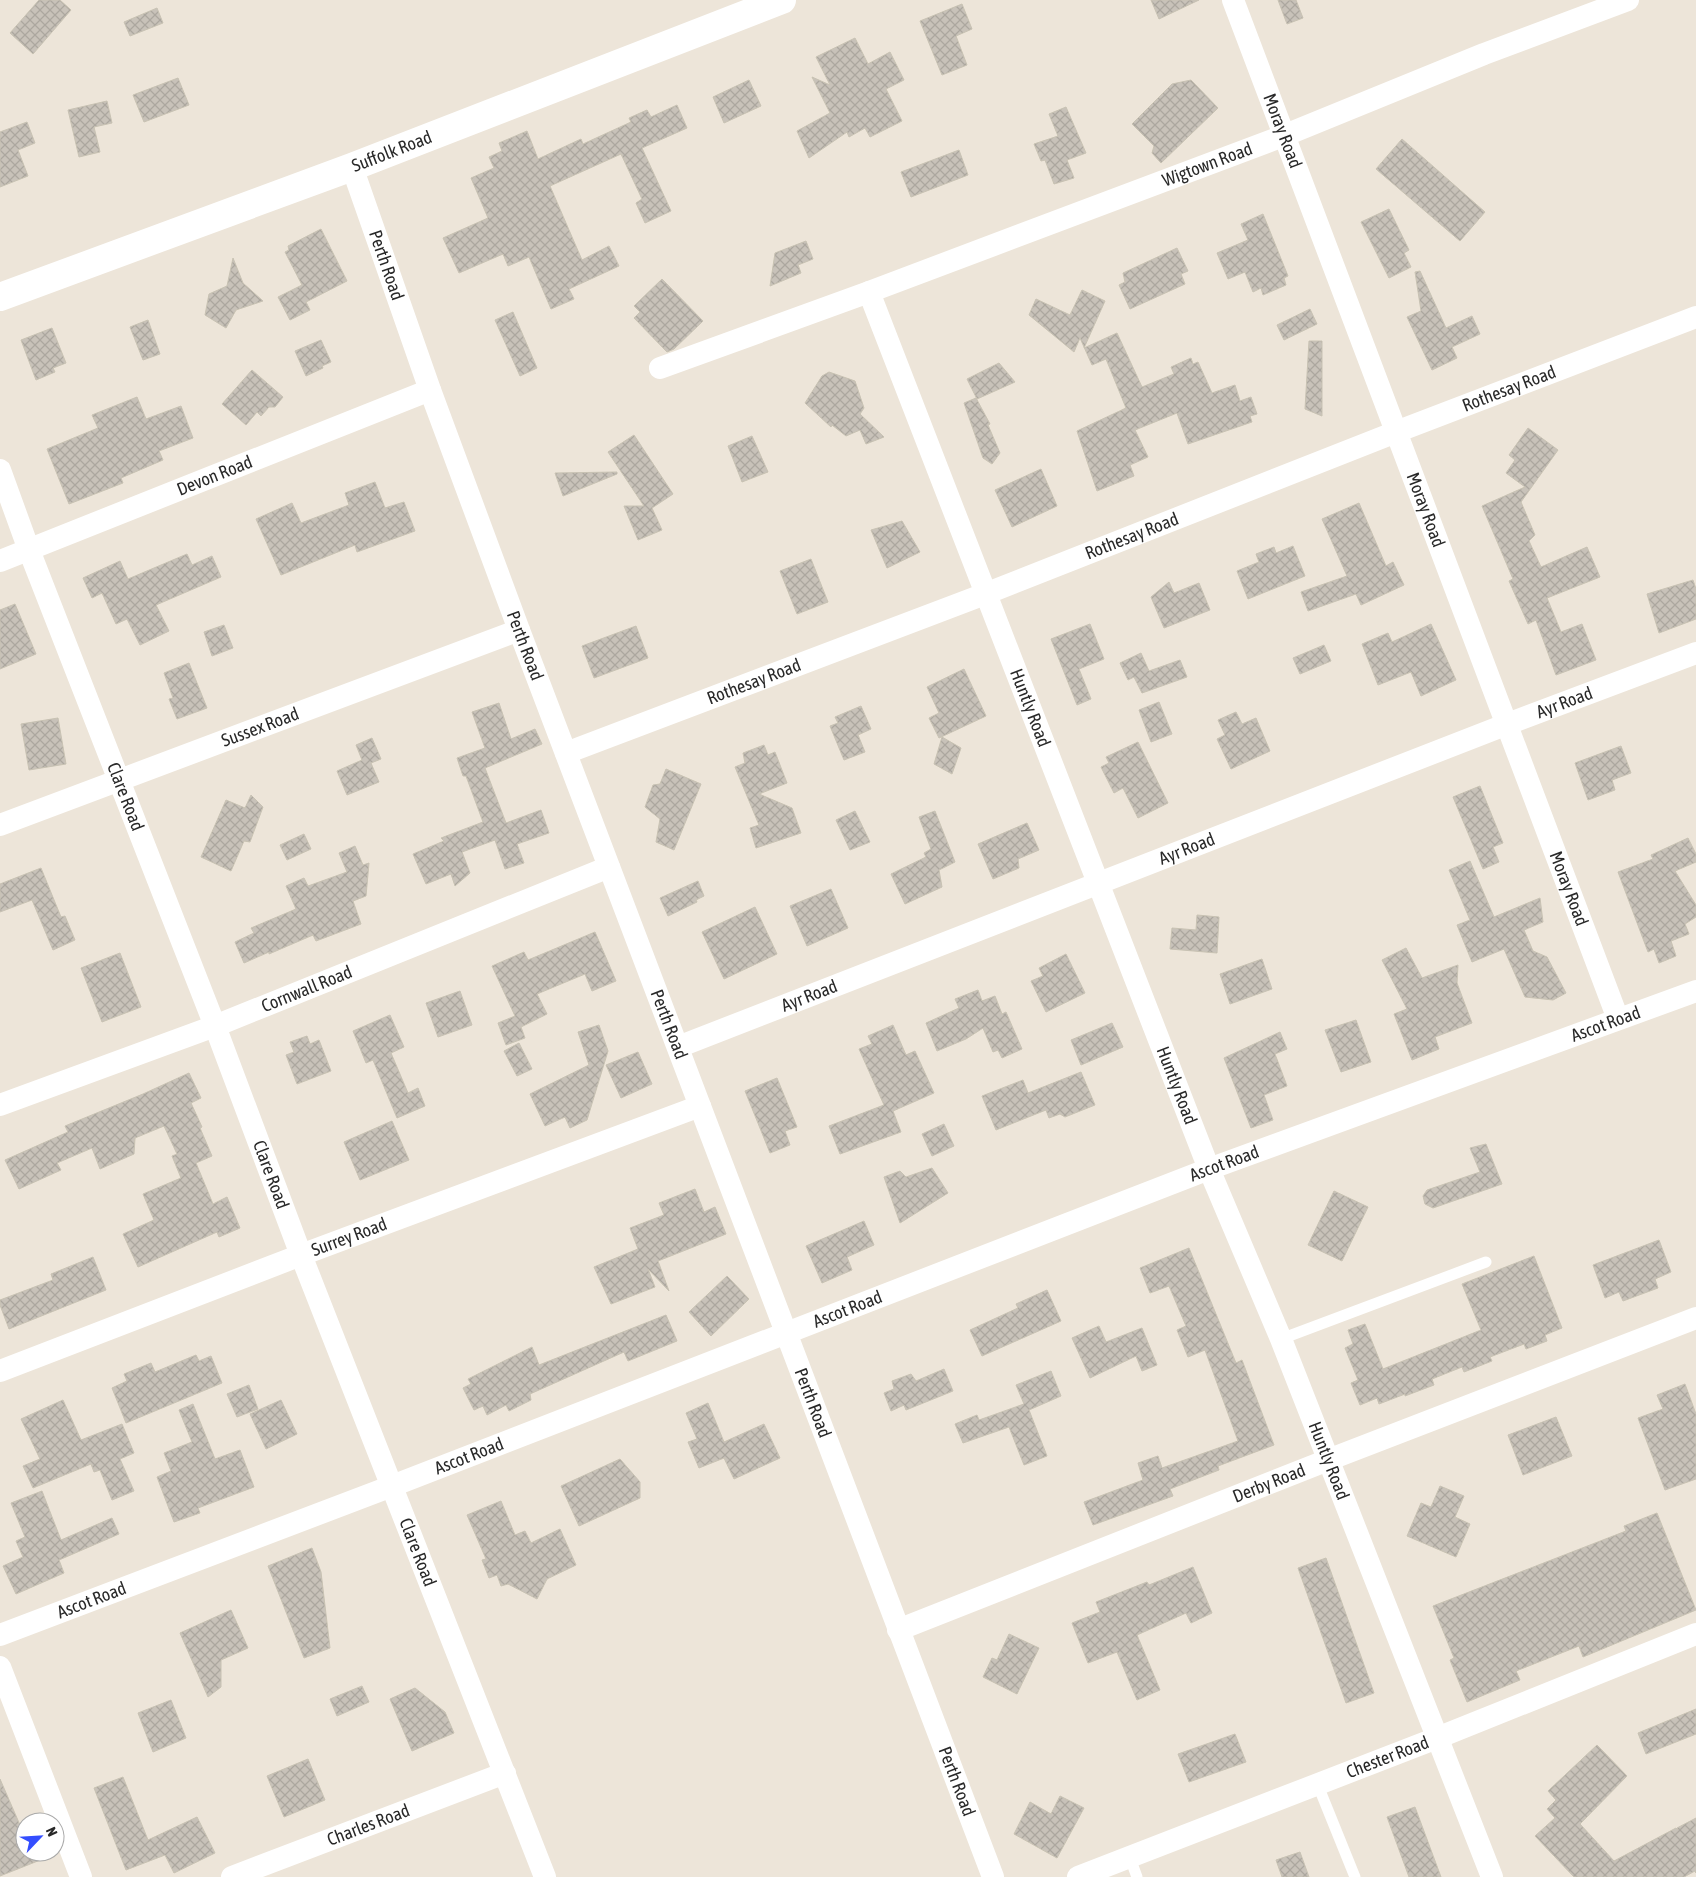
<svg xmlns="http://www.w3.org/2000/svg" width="1696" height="1877" viewBox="0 0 1696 1877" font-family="'Asap Condensed',sans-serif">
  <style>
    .building { fill: url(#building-cross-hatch); stroke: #c8c2b3 }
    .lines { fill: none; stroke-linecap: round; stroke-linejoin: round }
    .lane { stroke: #fff; stroke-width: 11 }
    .street { stroke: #fff; stroke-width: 22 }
    .secondary { stroke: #fff; stroke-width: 28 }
    .labels { text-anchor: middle; stroke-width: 4; stroke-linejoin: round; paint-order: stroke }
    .street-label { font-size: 18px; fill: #292929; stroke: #fff }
  </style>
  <defs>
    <pattern id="building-cross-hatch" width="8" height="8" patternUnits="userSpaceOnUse" patternTransform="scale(1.25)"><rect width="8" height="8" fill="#c8c2b9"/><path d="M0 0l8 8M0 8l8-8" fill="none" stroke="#aca79f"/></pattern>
  </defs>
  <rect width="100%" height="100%" fill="#ede5d9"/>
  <g class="building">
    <path d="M39,0H60L71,10L33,54L10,33Z"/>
    <path d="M1151,0H1199L1159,19Z"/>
    <path d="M1278,0H1296L1303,18L1287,24Z"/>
    <path d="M962,4L972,29L956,36L967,65L942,75L920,21Z"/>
    <path d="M157,8L163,23L130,36L124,22Z"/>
    <path d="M855,38L868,64L890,52L904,80L886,89L902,121L870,137L865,128L849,137L847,132L809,158L797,131L830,113L812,77L830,85L816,57Z"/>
    <path d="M178,78L189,105L144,122L133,95Z"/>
    <path d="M749,80L761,106L724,123L713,97Z"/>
    <path d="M1191,80L1218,108L1161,163L1152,153L1154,146L1132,124L1172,84Z"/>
    <path d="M107,101L112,123L94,127L100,152L79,157L68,110Z"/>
    <path d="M677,105L687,128L642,148L671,211L645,223L636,203L642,199L621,154L550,186L582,260L609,246L619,266L569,289L574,299L551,309L529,257L508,266L503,254L459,273L443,238L488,218L471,178L494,168L489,157L502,151L499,143L527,131L538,159L581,139L583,144L631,122L629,118L647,110L651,117Z"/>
    <path d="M1066,107L1086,153L1067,160L1074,178L1054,184L1045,160L1041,161L1034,144L1058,136L1049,114Z"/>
    <path d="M27,122L35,143L18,150L28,176L0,187V132Z"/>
    <path d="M1402,139L1485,212L1460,241L1376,169Z"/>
    <path d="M959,150L968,175L911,197L901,172Z"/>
    <path d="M1389,209L1409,250L1404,253L1411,267L1389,278L1361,222Z"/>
    <path d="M1263,214L1288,276L1284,278L1286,285L1263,295L1261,288L1253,292L1245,272L1228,279L1217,253L1248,240L1241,224Z"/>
    <path d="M321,229L347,281L306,302L310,310L290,320L278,297L302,285L285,252L289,250L288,246Z"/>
    <path d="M806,241L813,259L798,265L801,273L770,286L775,253Z"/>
    <path d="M1177,248L1188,271L1181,274L1185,284L1130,309L1119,285L1125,282L1123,273Z"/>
    <path d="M233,258L243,283L263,301L236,310L226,328L205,315L209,294L227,286Z"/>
    <path d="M1420,271L1446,328L1472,316L1480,334L1452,347L1457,358L1432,370L1407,317L1421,311L1415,272Z"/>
    <path d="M662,279L703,321L674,349L667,352L634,318L640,312L634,306Z"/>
    <path d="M1082,290L1105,301L1084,348L1117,333L1142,387L1174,374L1171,367L1191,358L1193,364L1198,362L1212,393L1235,385L1240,401L1251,397L1257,414L1250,416L1252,422L1188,444L1177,413L1135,430L1148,457L1130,465L1134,476L1097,491L1077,431L1126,408L1106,359L1092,365L1080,338L1074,352L1029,315L1036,299L1070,315Z"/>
    <path d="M1310,309L1317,324L1284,340L1277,325Z"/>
    <path d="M513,312L537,368L520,376L495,320Z"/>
    <path d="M148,320L160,354L143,360L130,327Z"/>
    <path d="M52,328L66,363L53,368L55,372L36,380L21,340Z"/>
    <path d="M321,340L331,362L322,366L323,368L306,376L295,351Z"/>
    <path d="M1309,341H1322V416L1305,409Z"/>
    <path d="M999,363L1015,382L977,399L967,379Z"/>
    <path d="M252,370L283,397L275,407H269L261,416L257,412L246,425L222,404Z"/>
    <path d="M829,372L855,381L864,408L860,414L884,437L866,444L860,430L846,436L832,425L831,427L805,403L822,376Z"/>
    <path d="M137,397L146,419L181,406L193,438L159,451L163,460L121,478L123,483L69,504L47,449L98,428L92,415Z"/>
    <path d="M976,398L990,424L988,425L1000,453L992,464L983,458L964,403Z"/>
    <path d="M1528,428L1558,450L1521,502L1535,535L1529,541L1541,567L1587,547L1600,577L1547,598L1561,632L1582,624L1596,660L1556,675L1536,620L1528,624L1509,581L1513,579L1482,506L1525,487L1506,473L1515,460L1509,455Z"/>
    <path d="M634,435L673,494L652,508L662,530L638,540L624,506H644L608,452Z"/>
    <path d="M752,436L768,472L742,482L728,446Z"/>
    <path d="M1041,469L1057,506L1012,527L995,490Z"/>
    <path d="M617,472V474L563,496L555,473Z"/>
    <path d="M375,482L385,508L404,502L415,531L357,552L355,545L281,575L256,519L292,503L301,523L349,505L345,493Z"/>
    <path d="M1359,503L1386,566L1393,562L1404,585L1361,605L1356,594L1308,611L1301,592L1347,576L1322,519Z"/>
    <path d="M902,521L920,552L887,568L871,530Z"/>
    <path d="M1293,546L1305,576L1248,599L1237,571L1259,562L1256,554L1274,547L1276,553Z"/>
    <path d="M187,554L192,565L212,556L221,577L156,605L169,631L140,645L127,619L116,624L102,593L92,598L83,578L120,561L128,579Z"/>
    <path d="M811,559L828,602L797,614L780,571Z"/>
    <path d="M1693,580L1696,589V619L1659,633L1647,594Z"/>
    <path d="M1169,582L1174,593L1199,583L1210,610L1164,628L1151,597Z"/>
    <path d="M15,604L36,654L0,669V610Z"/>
    <path d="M1090,624L1104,659L1079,669L1091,699L1077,705L1051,639Z"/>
    <path d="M1431,624L1456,680L1421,696L1411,672L1378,685L1362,644L1388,633L1392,642Z"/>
    <path d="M224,625L233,648L212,656L204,632Z"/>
    <path d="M636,626L648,658L594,678L582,646Z"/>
    <path d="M1324,645L1331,661L1300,674L1293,658Z"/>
    <path d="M1141,653L1149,671L1180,660L1187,677L1142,693L1134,677L1128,680L1120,663Z"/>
    <path d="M189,663L207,708L177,719L169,699L173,698L164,673Z"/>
    <path d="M964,669L986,716L939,738L929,718L939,713L927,687Z"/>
    <path d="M1159,702L1172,734L1151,742L1139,710Z"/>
    <path d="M499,703L511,739L535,729L542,744L485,768L506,823L541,810L549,833L517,844L524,863L505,869L495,840L462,852L470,873L455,886L451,874L426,884L413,854L444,841L441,838L483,822L466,776H463L457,758L485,748L472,712Z"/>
    <path d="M861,706L871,729L858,735L865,752L844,760L830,726L838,723L835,717Z"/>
    <path d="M1236,712L1242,724L1256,718L1270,751L1231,769L1217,739L1225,735L1218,720Z"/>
    <path d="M58,718L66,764L29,770L21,724Z"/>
    <path d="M942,737L961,748L952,774L934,764Z"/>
    <path d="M372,738L381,759L371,763L379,782L347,795L337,771L362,760L356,745Z"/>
    <path d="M1138,742L1168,803L1138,818L1123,788L1114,793L1101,767L1109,763L1106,757Z"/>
    <path d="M764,745L768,755L775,752L787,783L759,794L792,808L801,833L756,848L750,828L759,825L735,767L745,763L743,753Z"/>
    <path d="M1621,746L1631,773L1612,780L1615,790L1588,800L1575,763Z"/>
    <path d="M666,769L701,784L674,850L656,842L660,819L645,807L653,785L660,784Z"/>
    <path d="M1480,786L1503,843L1493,847L1499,862L1483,869L1453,797Z"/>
    <path d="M251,795L263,807L250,842L244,841L231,871L201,857L226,800L245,808Z"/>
    <path d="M855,811L870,842L850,850L836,820Z"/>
    <path d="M935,811L955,862L939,870L942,887L905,904L891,874L926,857L924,853L931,849L919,817Z"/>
    <path d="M1027,823L1039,850L1018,859L1019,868L993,879L978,844Z"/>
    <path d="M304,834L311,849L287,860L280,845Z"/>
    <path d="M1688,838L1696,854V862L1675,871L1696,905V917L1685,924L1689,934L1671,941L1676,956L1659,963L1654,949L1648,952L1618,872L1653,859L1651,855Z"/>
    <path d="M355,846L363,865L369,863L366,896L353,901L361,924L316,941L313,935L269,954V952L244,963L235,942L254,933L251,928L296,909L286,886L304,878L308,886L347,872L339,853Z"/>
    <path d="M1470,861L1494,917L1540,898L1543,922L1524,930L1533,951L1547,957L1566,993L1553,1000L1525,997L1504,949L1472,962L1457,925L1470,920L1449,870Z"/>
    <path d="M41,868L61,917L65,916L75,940L53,950L32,900L0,912V884Z"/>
    <path d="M698,881L704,896L696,900L697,902L668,916L660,898Z"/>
    <path d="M831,889L848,928L807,946L790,906Z"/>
    <path d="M755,907L777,954L724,979L702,932Z"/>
    <path d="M1197,915L1219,917L1217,953L1170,949L1172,928L1196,930Z"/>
    <path d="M595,932L616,981L592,991L585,974L537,994L547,1014L521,1027L525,1038L506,1045L498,1023L515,1016L492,966L524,952L528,960Z"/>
    <path d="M1406,948L1422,978L1458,965L1457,983L1472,1023L1435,1037L1439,1049L1412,1060L1394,1014L1407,1009L1382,960Z"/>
    <path d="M120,953L141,1007L102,1022L81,968Z"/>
    <path d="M1066,954L1085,993L1046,1012L1031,981L1043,976L1039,968Z"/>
    <path d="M1262,959L1272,989L1230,1004L1220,974Z"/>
    <path d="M978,990L982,1001L995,996L1002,1014L1006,1012L1022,1049L1002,1058L998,1050L993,1052L983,1028L966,1039L937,1051L926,1023L959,1008L955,999Z"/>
    <path d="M460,991L472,1025L438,1037L426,1003Z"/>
    <path d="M390,1015L404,1047L391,1053L408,1093L418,1088L425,1106L397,1118L373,1060L366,1063L353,1031Z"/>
    <path d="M1356,1020L1371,1062L1341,1072L1325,1030Z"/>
    <path d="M1112,1023L1123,1047L1081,1065L1071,1040Z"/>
    <path d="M599,1025L608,1051L587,1120L570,1128L565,1117L545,1126L530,1094L589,1065L578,1032Z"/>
    <path d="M893,1025L906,1055L915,1051L934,1093L893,1111L901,1132L840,1154L829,1126L884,1105L859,1049L872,1044L868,1036Z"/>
    <path d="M1280,1032L1287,1049L1275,1054L1287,1086L1264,1095L1273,1120L1251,1128L1224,1058Z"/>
    <path d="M307,1036L310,1044L319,1040L331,1071L297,1084L286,1055L294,1052L290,1042Z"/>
    <path d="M519,1043L532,1069L517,1076L504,1051Z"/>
    <path d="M638,1052L652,1084L621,1098L606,1065Z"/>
    <path d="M1081,1072L1095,1105L1065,1117L1060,1114L1049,1118L1046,1110L996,1130L982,1096L1023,1080L1028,1093Z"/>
    <path d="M189,1073L201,1098L191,1103L202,1127L200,1128L212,1156L196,1163L213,1204L227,1197L240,1228L219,1237L217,1232L138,1267L123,1234L154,1220L143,1194L181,1178L172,1156L177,1154L164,1126L135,1138L134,1154L100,1169L92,1148L57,1163L61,1170L19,1189L5,1160L68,1132L65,1126L143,1094Z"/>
    <path d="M777,1078L797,1127L785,1131L790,1145L770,1153L745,1091Z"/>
    <path d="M392,1121L409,1160L360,1180L344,1142Z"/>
    <path d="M944,1124L954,1146L932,1156L922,1134Z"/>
    <path d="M1486,1144L1502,1184L1433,1208L1425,1204L1423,1196L1427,1190L1480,1172L1470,1148Z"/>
    <path d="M932,1168L948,1193L900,1223L884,1177L900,1171L906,1177Z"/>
    <path d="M695,1189L704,1212L715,1207L726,1234L658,1261L669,1291L648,1269L655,1287L611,1304L594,1267L638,1249L630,1228L664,1215L659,1203Z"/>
    <path d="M1334,1191L1368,1207L1342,1261L1308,1245Z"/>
    <path d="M864,1221L874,1245L847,1257L852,1270L822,1283L806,1246Z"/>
    <path d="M1659,1240L1671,1272L1655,1279L1658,1288L1623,1301L1619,1292L1605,1298L1593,1265Z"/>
    <path d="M1189,1248L1236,1363L1242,1360L1274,1445L1218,1466L1219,1470L1170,1489L1173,1496L1093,1525L1084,1502L1143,1480L1138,1463L1158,1456L1162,1468L1238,1441L1205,1350L1188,1357L1177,1330L1186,1326L1169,1286L1150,1293L1140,1268Z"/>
    <path d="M1534,1256L1562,1328L1545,1335L1547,1341L1526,1349L1524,1344L1490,1357L1492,1361L1464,1372L1462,1367L1432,1379L1434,1385L1405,1396V1394L1379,1404L1377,1398L1360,1405L1351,1383L1358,1380L1345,1348L1353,1344L1348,1330L1365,1324L1383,1369L1481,1330L1462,1284Z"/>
    <path d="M93,1257L106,1290L9,1329L0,1305V1300L53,1280L51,1274Z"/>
    <path d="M727,1276L749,1299L711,1336L689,1312Z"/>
    <path d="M1047,1290L1061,1321L982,1356L970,1330L1018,1308L1016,1304Z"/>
    <path d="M666,1315L677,1341L628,1361L624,1352L530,1394L531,1400L509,1411L506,1405L487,1415L483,1406L474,1410L463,1388L471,1384L468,1379L532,1347L539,1365Z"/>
    <path d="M1099,1326L1106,1342L1142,1328L1157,1365L1142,1371L1136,1356L1090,1378L1072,1338Z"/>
    <path d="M196,1355L199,1361L211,1356L222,1383L126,1423L112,1388L127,1381L124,1374L151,1363L155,1372Z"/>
    <path d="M944,1369L953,1391L906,1410L904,1405L891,1411L884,1393L894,1389L892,1381L911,1374L916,1381Z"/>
    <path d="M1051,1371L1061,1396L1029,1410L1047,1456L1024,1465L1009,1427L963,1443L955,1424L977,1415L979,1420L1024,1404L1016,1385Z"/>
    <path d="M1685,1384L1696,1414V1479L1665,1490L1638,1418L1663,1409L1657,1395Z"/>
    <path d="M249,1385L258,1409L237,1417L227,1394Z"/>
    <path d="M63,1400L81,1440L122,1424L134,1453L120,1459L134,1491L112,1500L100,1470L94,1472L91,1464L33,1488L23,1466L40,1459L21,1419Z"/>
    <path d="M281,1400L297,1434L266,1449L250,1414Z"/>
    <path d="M708,1403L724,1442L764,1424L780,1458L734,1479L724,1458L699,1468L688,1442L697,1439L686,1413Z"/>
    <path d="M193,1404L215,1459L240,1450L254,1487L198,1508L200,1513L174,1522L157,1477L171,1471L164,1453L192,1442L179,1410Z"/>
    <path d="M1556,1417L1572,1456L1523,1475L1508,1435Z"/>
    <path d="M620,1459L640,1482V1498L579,1526L561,1486Z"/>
    <path d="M1440,1486L1464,1496L1455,1517L1470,1524L1456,1557L1407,1536L1421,1503L1431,1507Z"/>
    <path d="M42,1491L61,1540L112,1518L119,1534L59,1560L64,1573L16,1594L3,1566L23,1557L16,1541L25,1537L11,1503Z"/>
    <path d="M501,1501L515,1535L525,1531L531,1543L560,1529L576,1565L547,1579L537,1599L508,1584L501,1586L497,1575L489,1578L482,1560L486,1559L467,1515Z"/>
    <path d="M1657,1513L1696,1610L1583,1657L1579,1646L1516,1671L1520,1680L1467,1702L1450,1660L1454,1658L1433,1606L1626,1531L1624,1526Z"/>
    <path d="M312,1548L321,1572L330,1648L304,1658L268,1566Z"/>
    <path d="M1326,1558L1374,1693L1346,1703L1298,1568Z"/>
    <path d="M1193,1567L1212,1613L1191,1623L1186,1613L1137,1635L1160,1690L1137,1700L1117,1652L1088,1663L1072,1623L1100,1612L1096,1602L1147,1582L1149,1585Z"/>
    <path d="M231,1610L248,1648L221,1660V1687L208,1697L180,1633Z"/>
    <path d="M1009,1634L1039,1648L1017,1694L983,1677L992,1658L997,1660Z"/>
    <path d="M362,1686L369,1702L337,1716L330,1699Z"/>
    <path d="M415,1688L445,1712L454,1733L412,1751L390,1699Z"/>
    <path d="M171,1700L186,1738L153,1752L138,1713Z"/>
    <path d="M1696,1709V1734L1646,1754L1638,1733Z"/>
    <path d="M1235,1734L1246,1762L1189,1782L1178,1754Z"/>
    <path d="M1597,1745L1627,1776L1580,1824L1614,1861L1676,1828L1678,1830L1677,1828L1696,1818V1873L1695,1871L1684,1877H1574L1535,1836L1555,1818L1547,1809L1556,1800L1548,1791Z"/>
    <path d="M308,1759L325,1800L284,1817L267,1776Z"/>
    <path d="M123,1777L148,1840L197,1817L215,1853L174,1873L165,1855L126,1870L94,1788Z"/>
    <path d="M0,1779L20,1825L25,1823V1852H57L58,1853L0,1876Z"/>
    <path d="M1060,1796L1084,1808L1057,1858L1014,1834L1030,1802L1051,1814Z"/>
    <path d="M1415,1807L1441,1877H1409L1387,1817Z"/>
    <path d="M1300,1852L1309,1877H1282L1276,1860Z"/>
  </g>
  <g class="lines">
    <g class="lane">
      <path d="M1281,1339L1486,1262"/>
      <path d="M1317,1783L1355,1877"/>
      <path d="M1130,1858L1137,1877"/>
    </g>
    <g class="street">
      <path id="s1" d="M1233,0L1618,1019"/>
      <path id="s2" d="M352,167L430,390L519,630L993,1877"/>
      <path id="s3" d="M869,292L1209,1169L1281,1339L1492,1877"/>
      <path id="s4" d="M660,368L869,292L1283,136L1484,54L1628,0"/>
      <path id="s5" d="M0,470L29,550L215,1026L301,1255L545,1877"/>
      <path id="s6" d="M0,561L430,390"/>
      <path id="s7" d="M566,753L985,594L1396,432L1696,317"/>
      <path id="s8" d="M0,825L519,630"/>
      <path id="s9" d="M678,1047L1505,725L1696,653"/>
      <path id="s10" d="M0,1105L215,1026L609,867"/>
      <path id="s11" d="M0,1371L301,1255L700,1106"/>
      <path id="s12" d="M898,1630L1328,1460L1696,1318"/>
      <path id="s13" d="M0,1635L392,1486L1209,1169L1696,991"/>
      <path d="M0,1667L81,1877"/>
      <path id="s14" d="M232,1877L505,1773"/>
      <path id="s15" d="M1078,1877L1437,1738L1696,1634"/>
    </g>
    <path class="secondary" id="s16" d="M0,297L352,167L782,0"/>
  </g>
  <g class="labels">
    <g class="street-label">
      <text dy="6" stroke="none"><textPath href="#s1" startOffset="140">Moray Road</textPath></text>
      <text dy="6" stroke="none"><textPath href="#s16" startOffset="418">Suffolk Road</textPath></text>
      <text dy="6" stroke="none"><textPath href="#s4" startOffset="584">Wigtown Road</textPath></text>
      <text dy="6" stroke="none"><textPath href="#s2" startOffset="104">Perth Road</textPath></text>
      <text dy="6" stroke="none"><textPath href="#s7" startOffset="1011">Rothesay Road</textPath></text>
      <text dy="6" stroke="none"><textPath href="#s6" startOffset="231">Devon Road</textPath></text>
      <text dy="6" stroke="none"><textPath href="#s1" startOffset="545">Moray Road</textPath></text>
      <text dy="6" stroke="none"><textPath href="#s7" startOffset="606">Rothesay Road</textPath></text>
      <text dy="6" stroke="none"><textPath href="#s2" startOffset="509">Perth Road</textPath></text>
      <text dy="6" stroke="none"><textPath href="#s7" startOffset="201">Rothesay Road</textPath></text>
      <text dy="6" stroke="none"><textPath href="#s9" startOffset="951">Ayr Road</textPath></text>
      <text dy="6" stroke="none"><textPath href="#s3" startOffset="446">Huntly Road</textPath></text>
      <text dy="6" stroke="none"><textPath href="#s8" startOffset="278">Sussex Road</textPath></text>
      <text dy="6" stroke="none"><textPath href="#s5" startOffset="350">Clare Road</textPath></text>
      <text dy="6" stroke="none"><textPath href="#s9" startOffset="546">Ayr Road</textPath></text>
      <text dy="6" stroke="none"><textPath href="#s1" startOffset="950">Moray Road</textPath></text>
      <text dy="6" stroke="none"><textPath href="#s10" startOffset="328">Cornwall Road</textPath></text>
      <text dy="6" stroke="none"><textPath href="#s9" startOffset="141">Ayr Road</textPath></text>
      <text dy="6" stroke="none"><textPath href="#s2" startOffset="914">Perth Road</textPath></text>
      <text dy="6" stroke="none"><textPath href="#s13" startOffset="1718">Ascot Road</textPath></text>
      <text dy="6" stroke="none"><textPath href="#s3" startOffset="851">Huntly Road</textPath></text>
      <text dy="6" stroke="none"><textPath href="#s13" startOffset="1312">Ascot Road</textPath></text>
      <text dy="6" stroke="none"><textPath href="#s5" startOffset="755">Clare Road</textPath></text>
      <text dy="6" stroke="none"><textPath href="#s11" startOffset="374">Surrey Road</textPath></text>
      <text dy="6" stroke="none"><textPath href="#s13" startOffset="908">Ascot Road</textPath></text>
      <text dy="6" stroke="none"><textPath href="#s2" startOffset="1319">Perth Road</textPath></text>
      <text dy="6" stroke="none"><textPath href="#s13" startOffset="502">Ascot Road</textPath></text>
      <text dy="6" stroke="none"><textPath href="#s3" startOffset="1256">Huntly Road</textPath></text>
      <text dy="6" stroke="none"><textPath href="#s12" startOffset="399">Derby Road</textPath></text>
      <text dy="6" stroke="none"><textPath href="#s5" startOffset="1160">Clare Road</textPath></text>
      <text dy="6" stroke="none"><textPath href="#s13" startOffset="98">Ascot Road</textPath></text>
      <text dy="6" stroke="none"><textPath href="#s15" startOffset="332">Chester Road</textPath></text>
      <text dy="6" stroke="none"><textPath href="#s2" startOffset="1724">Perth Road</textPath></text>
      <text dy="6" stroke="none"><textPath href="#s14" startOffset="146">Charles Road</textPath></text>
    </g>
  </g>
  <g transform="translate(40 1837) rotate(65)"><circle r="24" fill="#ffffff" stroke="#a9a9a9"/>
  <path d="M0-4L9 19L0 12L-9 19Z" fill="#344eff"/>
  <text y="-8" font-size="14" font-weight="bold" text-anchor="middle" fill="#292929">N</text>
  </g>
</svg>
